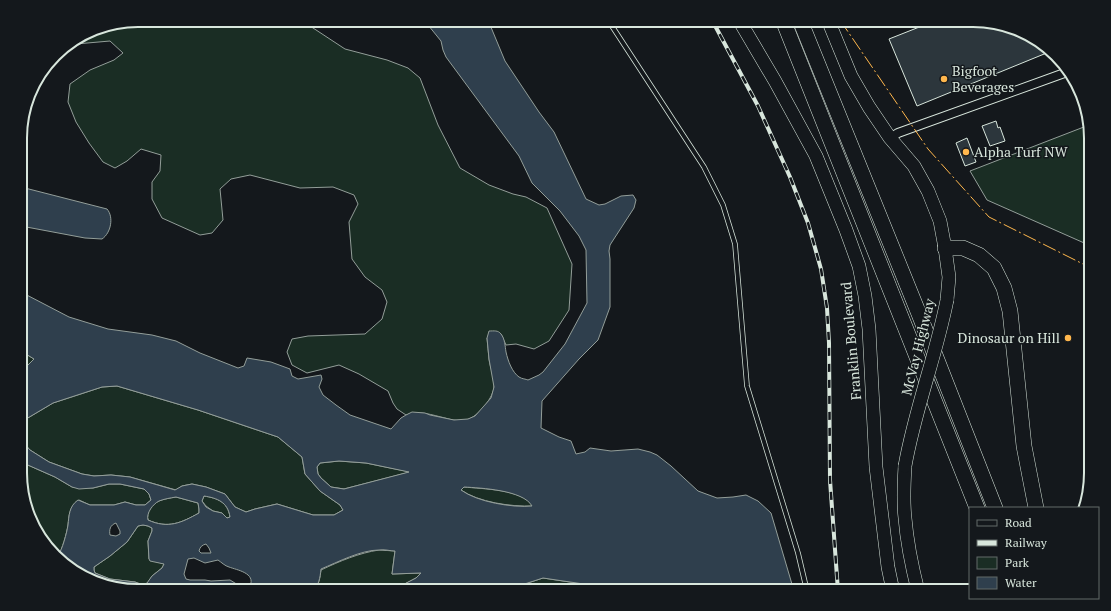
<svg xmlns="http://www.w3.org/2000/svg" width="1111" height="611" viewBox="0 0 1111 611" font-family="'PT Serif',serif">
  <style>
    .green { fill: #1a2d24; stroke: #939e99 }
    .water { fill: #2f3f4d; stroke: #939e99; fill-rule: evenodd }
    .building { fill: #2c363c; stroke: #d8e6dc }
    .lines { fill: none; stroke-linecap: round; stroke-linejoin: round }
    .service-casing { stroke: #d8e6dc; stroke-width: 5.5 }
    .minor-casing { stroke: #d8e6dc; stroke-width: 10 }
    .primary-casing { stroke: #d8e6dc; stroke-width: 14 }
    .motorway-casing { stroke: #d8e6dc; stroke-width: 16 }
    .service { stroke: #14181c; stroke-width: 4 }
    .minor { stroke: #14181c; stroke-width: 8 }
    .primary { stroke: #14181c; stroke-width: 13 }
    .motorway { stroke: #14181c; stroke-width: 15 }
    .rail-casing { stroke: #d8e6dc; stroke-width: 4 }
    .rail { stroke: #14181c; stroke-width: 2.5; stroke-dasharray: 8; stroke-linecap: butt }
    .primary-bridge-casing { stroke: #d8e6dc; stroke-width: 14; stroke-linecap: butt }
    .primary-bridge { stroke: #14181c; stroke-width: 13 }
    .power { stroke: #ffb74d; stroke-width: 1; stroke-dasharray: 14 3 2 3; stroke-linecap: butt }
    .poi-dot { fill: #ffb74d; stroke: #14181c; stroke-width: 1.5 }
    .labels { text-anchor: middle; stroke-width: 3; stroke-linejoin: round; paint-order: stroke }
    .poi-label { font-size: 14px; fill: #d8e6dc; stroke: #14181c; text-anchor: start }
    .street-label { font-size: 14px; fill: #d8e6dc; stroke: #14181c }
    .rim { fill: none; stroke: #d8e6dc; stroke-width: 2 }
  </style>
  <rect width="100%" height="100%" fill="#14181c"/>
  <g class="green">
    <path d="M138,20H304L310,26L345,49L387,60L408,68L420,78L438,125L460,168L489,185L513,194L526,197L547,208L572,264L569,310L549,341L534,349L516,344L506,345L501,334L487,338C488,345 488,352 489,359C490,368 495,377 494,386C494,397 479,415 469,419C461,422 452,420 445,418C432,415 419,410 406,415L397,409L393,403L388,391L359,374L339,365L307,373L292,365L287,352L292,339L308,336L365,334L382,319L387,302L382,290L365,277L352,259L349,222L358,204L354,195L333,187L300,188L250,175L231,179L220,189L223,220L212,233L200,235L162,218L152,199V182L160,171L161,155L141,149L127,161L115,168L103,162L89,143L76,122L68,102L70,84L90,70L114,60L123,53L110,41L76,44L72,42L93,29Z"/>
    <path d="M1089,125L1091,130V246L987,200L970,171Z"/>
    <path d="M21,351L34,359L21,372Z"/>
    <path d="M117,386L198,410L278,437L302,457L305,474L320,491L340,505L343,510L334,515H313L277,504L255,509L246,512L235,507L225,494L206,487L192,484L182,486L176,490L130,477L111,475L94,476L82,474L49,462L30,450L21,440V422L53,403L102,387Z"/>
    <path d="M339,461L366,463L410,472L344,489L331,487L321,478L318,474L317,467L320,463Z"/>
    <path d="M21,462L55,477L72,487L93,488L109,484H120L144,489L149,494L151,500L145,505H136L125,502L114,505H90L79,500C69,506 69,516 68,525C67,532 62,551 58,555L40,538L21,488Z"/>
    <path d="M464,487C483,489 522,489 533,506C511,507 478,502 461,490Z"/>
    <path d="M204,496C217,498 228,502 230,517L227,518L222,513L213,511L206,506L202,501Z"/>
    <path d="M176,497L198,503L199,509V513C181,523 168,529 148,520C146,513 152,504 159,501C164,499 170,498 176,497Z"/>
    <path d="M143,525L148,526L152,528V531L148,541L149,559L164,564L162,568L152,576L147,584L143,585L135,582L110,579L95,573L94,570V567L110,556L127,542L138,526Z"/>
    <path d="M379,550L395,551L392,574L421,573L416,578L391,591H313C319,585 320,578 321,570C340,561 359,553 379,550Z"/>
    <path d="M543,578L597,586L615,591H503Z"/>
  </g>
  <g class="water">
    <path d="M424,20H488L505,61L539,112L554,132L586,199L599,205L605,204L621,196L633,195L636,200L634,208L610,245L609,251L610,259V307L598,340L579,359L542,401L541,428L559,437L571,441L576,454L585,452L590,448L611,451L638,449L650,452L657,455L671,466L698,491L717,498L733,497L746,495L758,501L771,513L794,591H615L597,586L543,578L503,591H391L416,578L421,573L392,574L395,551C390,551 384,549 379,550C361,550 338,562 321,569C320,578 319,585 313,591H138L79,575L58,555C62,551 67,532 68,525C69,516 69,506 78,500L90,505H114L125,502L136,505H145L151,500L149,494L144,489L120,484H109L93,488L79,489L72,487L55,477L21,462V440L30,450L49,462L82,474L94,476L111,475L130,477L175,490L182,486L192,484L206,487L225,494L235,507L246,512L255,509L277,504L313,515H334L343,510L340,505L320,491L305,474L302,457L278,437L198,410L117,386L102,387L53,403L21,422V372L34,359L21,351V292L69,317L108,329L152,335L176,341L200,353L238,368L244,366L247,358L271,362L290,369L292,376L298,379L321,375L322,379L319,387L323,395L336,405L350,415L391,429L401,418L406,415L412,412L425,413L430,415L454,420L468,419L475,416L491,398L494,387L489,359L487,338L489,331C494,331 498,330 501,334C505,339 505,346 506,352C508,361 512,372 519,377C522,379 526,379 528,380L539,375L543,372L565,344L587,303L586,250L579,236L560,211L532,183L519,156L446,57L443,50L441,41ZM339,461L366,463L409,472L344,489L331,487L321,478L318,474L317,467L320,463ZM464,487C481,488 523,490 532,506C513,508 477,502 461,490ZM204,496C217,498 228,502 230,517L227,518L222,513L213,511L206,507L202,501ZM176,497L198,503L199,509V513C181,523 168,529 148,520C146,513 153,504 159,501C164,499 170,498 176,497ZM116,523L120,531V534L116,536L110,535C109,530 110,525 116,523ZM143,525L148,526L152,528V531L148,541L149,559L150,561L164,564L162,568L152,576L147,583L143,585L135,582L110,579L95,573L94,570V567L110,556L127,542L138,526ZM206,544L209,548L211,553H201L199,551C200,547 202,545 206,544ZM194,558L205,563L218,560C221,562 225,566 229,567C237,570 256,573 250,586L243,588L230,580L211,581L205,580H190L186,579L184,574L188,559Z"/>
    <path d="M21,187L107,209C114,217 111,233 102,239L85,238L21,226Z"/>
  </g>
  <g class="building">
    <path d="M937,20H973L1032,36L1049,52L917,106L889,39Z"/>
    <path d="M996,121L998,128L1000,127L1005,141L990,146L982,126Z"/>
    <path d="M967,138L976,162L965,166L956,143Z"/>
  </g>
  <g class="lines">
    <defs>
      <path id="service" d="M608,20L704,167L723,205L735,244L747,386L798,553L807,591"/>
      <path id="minor" d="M890,138L898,133L1070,71"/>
      <g id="primary">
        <path d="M739,20L775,81L816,156L846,230L859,266L865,296L869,329L876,467L888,567L893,591"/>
        <path d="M828,20L851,76L869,107L890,138L914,166L928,191L940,221L945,248L949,277L947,300"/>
        <path d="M905,466C904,483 903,501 905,518C907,543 912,567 918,591"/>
      </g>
      <g id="motorway">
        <path d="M783,20L977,508"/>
        <path d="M800,20L919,314L995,508"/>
        <path d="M945,248H963L979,255L994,268L1004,288L1010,311L1024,446L1036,508"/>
      </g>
    </defs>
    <use href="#service" class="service-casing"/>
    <use href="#minor" class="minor-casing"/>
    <use href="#primary" class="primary-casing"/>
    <use href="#motorway" class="motorway-casing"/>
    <use href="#service" class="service"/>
    <use href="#minor" class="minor"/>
    <use href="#primary" class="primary"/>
    <use href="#motorway" class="motorway"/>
    <defs>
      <path id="rail" d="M712,20L758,106L790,177L808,223L821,269L827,308L829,343L830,480L838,591"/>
    </defs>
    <use href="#rail" class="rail-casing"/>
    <use href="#rail" class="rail"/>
    <defs>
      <path id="primary-bridge" d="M905,466C915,409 936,356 947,300"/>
    </defs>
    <use href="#primary-bridge" class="primary-bridge-casing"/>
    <use href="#primary-bridge" class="primary-bridge"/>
    <path class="power" d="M840,20L928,149L989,217L1091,268"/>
  </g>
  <g class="poi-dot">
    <circle cx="944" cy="79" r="4"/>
    <circle cx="966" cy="152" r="4"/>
    <circle cx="1068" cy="338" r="4"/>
  </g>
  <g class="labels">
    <g class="poi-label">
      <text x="952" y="76">Bigfoot<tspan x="952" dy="16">Beverages</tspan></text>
      <text x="974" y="157">Alpha Turf NW</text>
      <text x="1060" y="343" text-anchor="end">Dinosaur on Hill</text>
    </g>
    <g class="street-label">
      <text transform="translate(851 341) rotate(-95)" y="5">Franklin Boulevard</text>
      <text transform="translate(918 347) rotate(-76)" y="5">McVay Highway</text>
    </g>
  </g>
  <path d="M0 0H1111V611H0ZM138 27H973A111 111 0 0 1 1084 138V473A111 111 0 0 1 973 584H138A111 111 0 0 1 27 473V138A111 111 0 0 1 138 27Z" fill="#14181c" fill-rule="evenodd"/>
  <path class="rim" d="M138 27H973A111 111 0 0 1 1084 138V473A111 111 0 0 1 973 584H138A111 111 0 0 1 27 473V138A111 111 0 0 1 138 27Z"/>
  <rect x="969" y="507" width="130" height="92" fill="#14181c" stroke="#626a69"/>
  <rect x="977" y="520" width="20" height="6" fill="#14181c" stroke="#626a69"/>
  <text x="1005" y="527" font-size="12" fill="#d8e6dc">Road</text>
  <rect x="977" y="540" width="20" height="6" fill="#d8e6dc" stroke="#626a69"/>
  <text x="1005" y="547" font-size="12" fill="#d8e6dc">Railway</text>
  <rect x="977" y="557" width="20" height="12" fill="#1a2d24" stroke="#626a69"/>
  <text x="1005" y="567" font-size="12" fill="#d8e6dc">Park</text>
  <rect x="977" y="577" width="20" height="12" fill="#2f3f4d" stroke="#626a69"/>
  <text x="1005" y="587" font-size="12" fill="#d8e6dc">Water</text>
</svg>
